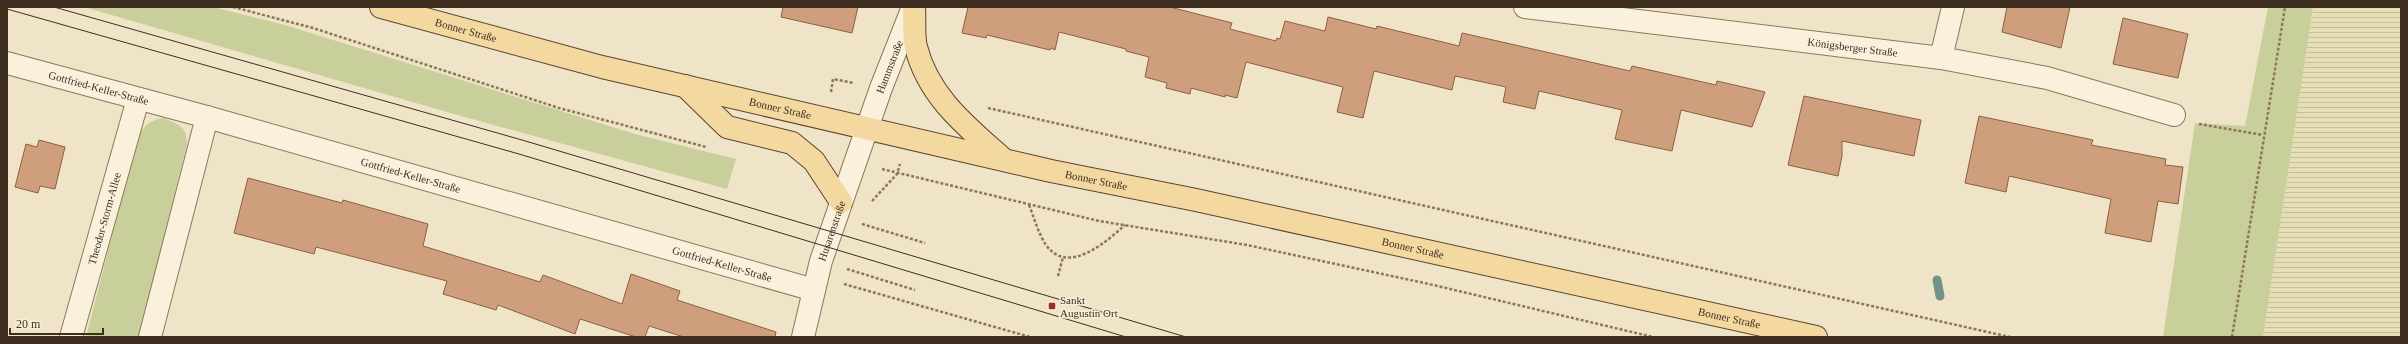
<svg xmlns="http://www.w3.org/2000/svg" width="2408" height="344" viewBox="0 0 2408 344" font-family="Georgia,serif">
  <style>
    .farmland { fill: url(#farmland-rules) }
    .green { fill: #c9cf9b }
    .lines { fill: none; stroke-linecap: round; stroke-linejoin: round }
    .stream { stroke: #6f938a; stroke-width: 9 }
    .building { fill: #cf9f7d; stroke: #8d5f41 }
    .street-casing { stroke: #8d765c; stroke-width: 24 }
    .primary-casing { stroke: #5b4430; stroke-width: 24 }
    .path { stroke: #8d765c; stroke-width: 2.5; stroke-dasharray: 3 2; stroke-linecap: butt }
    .street { stroke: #faf1dc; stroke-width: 22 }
    .primary { stroke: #f3d9a0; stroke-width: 22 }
    .tram { stroke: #3d2e20; stroke-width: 1 }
    .poi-dot { fill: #9e2a2b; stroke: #f7eed8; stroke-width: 1.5 }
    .labels { text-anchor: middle; stroke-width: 3; stroke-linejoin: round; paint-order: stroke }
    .street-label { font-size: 11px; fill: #3d2e20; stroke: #f7eed8 }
    .poi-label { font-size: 11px; fill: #3d2e20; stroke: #f7eed8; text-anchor: start }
  </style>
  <defs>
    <pattern id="farmland-rules" width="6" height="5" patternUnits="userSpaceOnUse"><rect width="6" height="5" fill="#e6deb5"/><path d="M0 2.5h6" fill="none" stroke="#c6bf9b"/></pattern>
  </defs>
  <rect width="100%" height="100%" fill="#f0e4c8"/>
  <path class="farmland" d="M2313,7H2401V337H2263Z"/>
  <g class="green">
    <path d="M84,7H213L285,25L635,134L736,159L727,189L454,114Z"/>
    <path d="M2268,7H2313L2263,337H2163L2195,123L2245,126Z"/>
    <path d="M164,118C179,125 187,126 187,144L139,337H86L135,146C141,130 146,120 164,118Z"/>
  </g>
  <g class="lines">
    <path class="stream" d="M1937,280L1940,296"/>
  </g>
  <g class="building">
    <path d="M783,7H858L852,33L781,17Z"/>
    <path d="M968,7H1170L1232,23L1230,29L1276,41L1277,38L1280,39L1285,21L1325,31L1328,17L1376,29L1377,26L1459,46L1462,33L1630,71L1632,66L1716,85L1717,81L1765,92L1752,127L1681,110L1672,151L1615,139L1622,110L1539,91L1535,109L1503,102L1506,87L1455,76L1452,90L1374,71L1363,118L1337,112L1343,87L1246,62L1237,98L1225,95V97L1191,88L1190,94L1166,88L1167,83L1145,77L1149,57L1126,51V49L1059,32L1055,50L1051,48L1050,50L987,35L986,38L962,33Z"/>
    <path d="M2007,7H2070L2061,48L2002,32Z"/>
    <path d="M2123,18L2188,34L2178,78L2113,64Z"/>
    <path d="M1804,96L1921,120L1914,156L1842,141V156L1838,176L1788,165Z"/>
    <path d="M1979,116L2093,140L2091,145L2166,159L2165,165L2183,167L2178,204L2158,201L2151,242L2105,233L2111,199L2009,176L2006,192L1965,183Z"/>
    <path d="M39,140L65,147L55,189L40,186L38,193L15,187L26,144L37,147Z"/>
    <path d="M248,178L342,203L343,200L428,224L423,246L540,282L543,275L622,304L631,274L680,291L677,300L776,332L775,337H684L649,326L645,337H636L580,319L575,334L498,305L496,310L443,294L447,281L316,247L314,254L234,233Z"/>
  </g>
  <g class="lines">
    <defs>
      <g id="street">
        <path id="s1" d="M1525,7L1941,58L2047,78L2174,115"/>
        <path d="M1941,58L1953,7"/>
        <path id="s2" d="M7,63L207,117L814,290"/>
        <path id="s3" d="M71,337L138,99"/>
        <path d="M150,337L207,117"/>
        <path id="s4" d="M803,337L821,261L881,88L913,7"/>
      </g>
      <g id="primary">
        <path id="s5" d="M381,7L602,67L1051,171L1196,200L1816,337"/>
        <path d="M914,7C915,20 913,35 916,47C928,96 966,126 1002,158"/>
        <path d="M685,86L727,127L792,143L814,161L841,202"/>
      </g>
    </defs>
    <use href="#street" class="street-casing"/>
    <use href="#primary" class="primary-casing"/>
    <g class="path">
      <path d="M233,7L313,28L559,108L706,147"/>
      <path d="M831,92L833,79L854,83"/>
      <path d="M988,108L2010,337"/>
      <path d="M2199,124L2263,135"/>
      <path d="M882,169L1099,221L1247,245L1429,284L1653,337"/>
      <path d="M872,201L897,174L900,164"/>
      <path d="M1029,205C1034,217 1038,233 1046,245C1068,276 1106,242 1125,225"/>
      <path d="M862,224L925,243"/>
      <path d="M847,269L915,290"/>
      <path d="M1058,276L1063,257"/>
      <path d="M844,284L1030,337"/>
      <path d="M2232,337L2285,7"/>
    </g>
    <use href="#street" class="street"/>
    <use href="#primary" class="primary"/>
    <g class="tram">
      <path d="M54,7L522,140L1186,337"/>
      <path d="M7,9L519,154L1126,337"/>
    </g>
  </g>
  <rect class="poi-dot" x="1048" y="302" width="8" height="8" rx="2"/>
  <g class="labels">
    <g class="street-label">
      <text dy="4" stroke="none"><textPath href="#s5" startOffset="88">Bonner Straße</textPath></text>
      <text dy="4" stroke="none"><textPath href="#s1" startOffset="330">Königsberger Straße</textPath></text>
      <text dy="4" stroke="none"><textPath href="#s4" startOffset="284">Hammstraße</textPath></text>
      <text dy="4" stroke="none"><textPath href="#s2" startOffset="95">Gottfried-Keller-Straße</textPath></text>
      <text dy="4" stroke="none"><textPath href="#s5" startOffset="412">Bonner Straße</textPath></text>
      <text dy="4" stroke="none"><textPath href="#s2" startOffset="419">Gottfried-Keller-Straße</textPath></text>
      <text dy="4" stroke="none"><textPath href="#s5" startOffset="736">Bonner Straße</textPath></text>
      <text dy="4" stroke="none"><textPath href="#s3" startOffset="123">Theodor-Storm-Allee</textPath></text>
      <text dy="4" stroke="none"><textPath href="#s4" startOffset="110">Husarenstraße</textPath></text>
      <text dy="4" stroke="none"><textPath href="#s5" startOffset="1060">Bonner Straße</textPath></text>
      <text dy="4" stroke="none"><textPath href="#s2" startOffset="743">Gottfried-Keller-Straße</textPath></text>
      <text dy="4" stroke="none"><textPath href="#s5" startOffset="1384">Bonner Straße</textPath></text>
    </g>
    <g class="poi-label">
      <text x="1060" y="304">Sankt<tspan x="1060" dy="13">Augustin Ort</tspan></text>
    </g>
  </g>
  <rect width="2408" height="344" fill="none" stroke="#3d2e20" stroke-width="16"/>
  <path d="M10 328v6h93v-6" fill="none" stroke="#3d2e20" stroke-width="2"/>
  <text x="16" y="328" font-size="12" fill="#3d2e20" stroke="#f7eed8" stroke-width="3" paint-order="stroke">20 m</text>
</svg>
